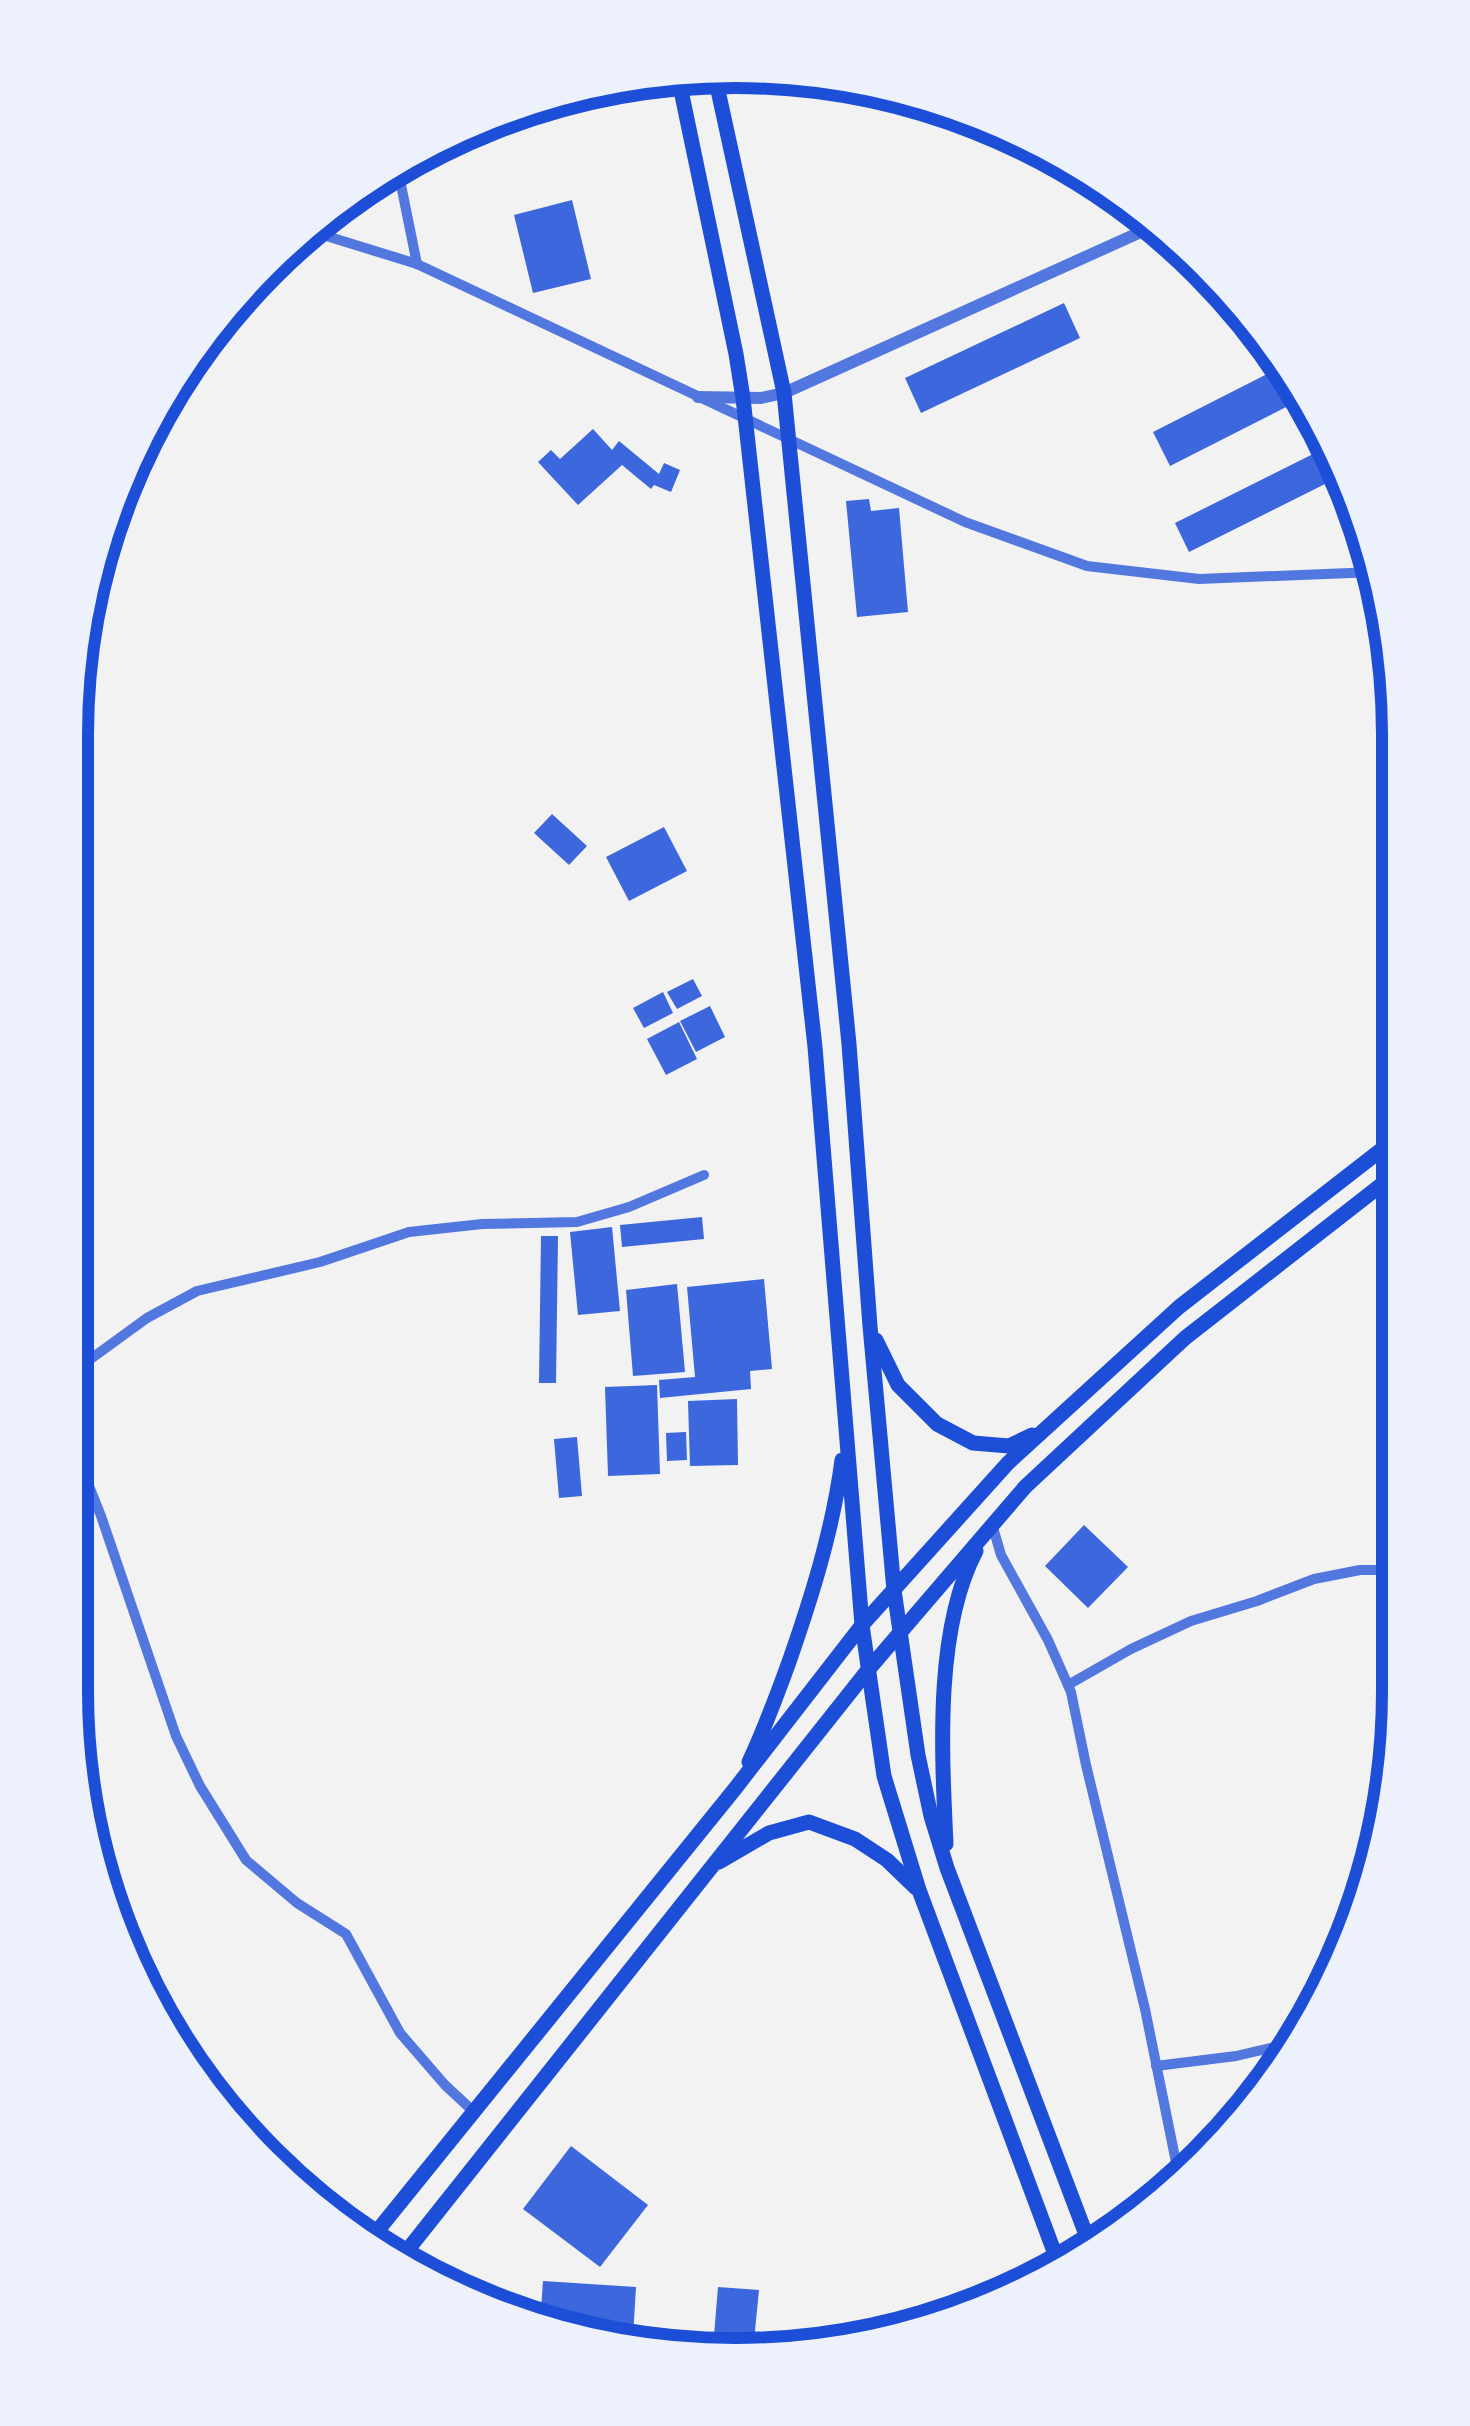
<svg xmlns="http://www.w3.org/2000/svg" width="1470" height="2426" viewBox="0 0 1470 2426" font-family="'Titillium Web',sans-serif">
  <style>
    .building { fill: #3d67dc }
    .lines { fill: none; stroke-linecap: round; stroke-linejoin: round }
    .minor { stroke: #5277de; stroke-width: 10 }
    .tertiary { stroke: #5277de; stroke-width: 12 }
    .primary { stroke: #1d4ed8; stroke-width: 15 }
    .rim { fill: none; stroke: #1d4ed8; stroke-width: 12 }
  </style>
  <rect width="100%" height="100%" fill="#f2f2f2"/>
  <g class="building">
    <path d="M572,200L591,279L533,293L514,215Z"/>
    <path d="M1064,303L1080,338L921,413L905,378Z"/>
    <path d="M1277,369L1294,403L1170,466L1153,432Z"/>
    <path d="M593,429L612,450L619,441L659,474L664,463L680,470L671,492L654,485L651,489L622,465L578,505L538,462L551,450L560,459Z"/>
    <path d="M1319,451L1333,480L1189,552L1175,523Z"/>
    <path d="M869,499L871,511L899,508L908,612L857,617L846,501Z"/>
    <path d="M1355,500L1365,522L1369,543L1366,545L1350,513Z"/>
    <path d="M552,814L587,846L569,865L534,833Z"/>
    <path d="M664,827L687,871L629,901L606,857Z"/>
    <path d="M693,979L702,996L677,1009L667,992Z"/>
    <path d="M663,992L673,1013L644,1028L633,1008Z"/>
    <path d="M710,1006L725,1037L696,1052L680,1021Z"/>
    <path d="M679,1022L697,1059L666,1075L647,1039Z"/>
    <path d="M702,1217L704,1239L622,1247L620,1225Z"/>
    <path d="M612,1227L620,1311L578,1315L570,1232Z"/>
    <path d="M541,1236H558L556,1383H539Z"/>
    <path d="M764,1279L772,1369L750,1371L751,1389L660,1398L659,1380L695,1377L687,1287Z"/>
    <path d="M677,1284L685,1372L633,1376L626,1290Z"/>
    <path d="M657,1385L660,1474L608,1476L605,1387Z"/>
    <path d="M737,1399L738,1465L690,1466L688,1401Z"/>
    <path d="M686,1432L687,1460L667,1461L666,1433Z"/>
    <path d="M577,1437L582,1496L559,1498L554,1439Z"/>
    <path d="M1084,1525L1128,1567L1088,1608L1045,1566Z"/>
    <path d="M571,2146L648,2205L600,2267L523,2209Z"/>
    <path d="M543,2281L636,2287L633,2337L540,2324Z"/>
    <path d="M718,2287L759,2290L753,2351L713,2348Z"/>
  </g>
  <g class="lines">
    <g class="minor">
      <path d="M397,165L417,264"/>
      <path d="M307,230L417,264L965,522L1087,566L1199,579L1375,572"/>
      <path d="M70,1374L147,1318L197,1291L320,1262L409,1232L482,1224L577,1222L629,1207L704,1175"/>
      <path d="M70,1438L101,1516L176,1736L200,1786L246,1860L297,1903L346,1934L400,2033L445,2085L474,2112"/>
      <path d="M992,1524L1001,1555L1048,1640L1071,1692L1086,1765L1145,2009L1179,2177"/>
      <path d="M1068,1685L1131,1649L1191,1621L1257,1601L1314,1579L1360,1570H1399"/>
      <path d="M1156,2066L1236,2056L1297,2042"/>
    </g>
    <path class="tertiary" d="M698,397L761,398L784,393L1154,226"/>
    <g class="primary">
      <path d="M714,72L784,393L849,1044L870,1326L894,1590L918,1755L931,1816L947,1868L1090,2245"/>
      <path d="M678,76L736,354L743,398L815,1047L862,1625L884,1776L919,1890L1058,2262"/>
      <path d="M876,1340L898,1385L937,1424L973,1443L1009,1446L1032,1435"/>
      <path d="M749,1762C764,1730 777,1695 789,1662C812,1596 833,1529 842,1460"/>
      <path d="M946,1844C942,1755 934,1631 976,1551"/>
      <path d="M719,1862L769,1833L809,1822L855,1839L887,1860L916,1888"/>
      <path d="M370,2240L734,1790L862,1625L1008,1463L1179,1307L1399,1136"/>
      <path d="M402,2257L868,1670L1025,1487L1185,1338L1399,1171"/>
    </g>
  </g>
  <path d="M0 0H1470V2426H0ZM735 88H735A647 647 0 0 1 1382 735V1691A647 647 0 0 1 735 2338H735A647 647 0 0 1 88 1691V735A647 647 0 0 1 735 88Z" fill="#edf1fc" fill-rule="evenodd"/>
  <path class="rim" d="M735 88H735A647 647 0 0 1 1382 735V1691A647 647 0 0 1 735 2338H735A647 647 0 0 1 88 1691V735A647 647 0 0 1 735 88Z"/>
</svg>
